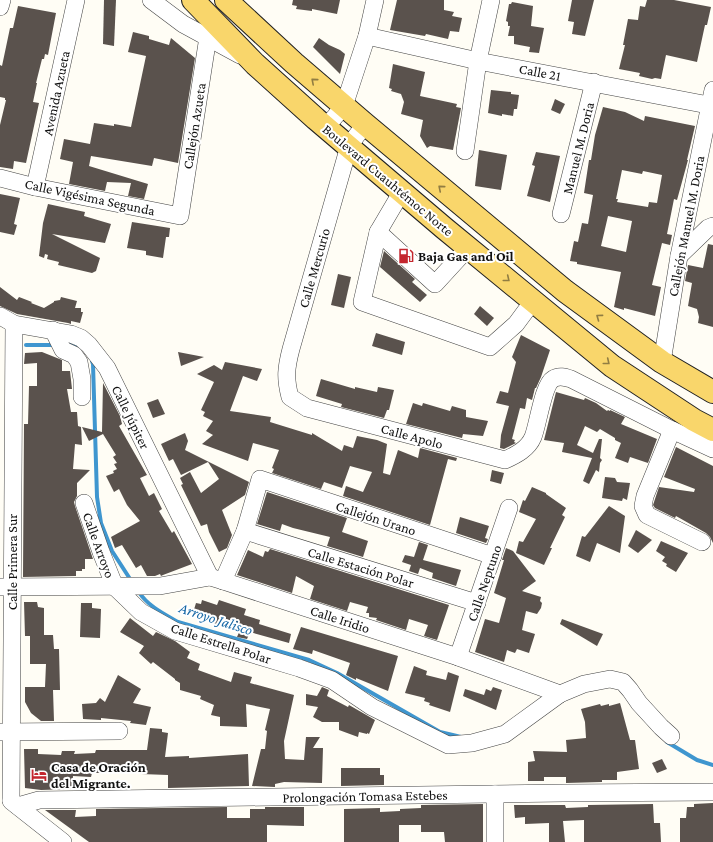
<svg xmlns="http://www.w3.org/2000/svg" width="713" height="842" viewBox="0 0 713 842" font-family="'Crimson Pro',serif">
  <style>
    .lines { fill: none; stroke-linecap: round; stroke-linejoin: round }
    .stream { stroke: #3f96cf; stroke-width: 4 }
    .building { fill: #5a524d; fill-rule: evenodd }
    .minor-casing { stroke: #444; stroke-width: 18 }
    .major-casing { stroke: #222; stroke-width: 24 }
    .minor { stroke: #fff; stroke-width: 17 }
    .major { stroke: #f9d66b; stroke-width: 22 }
    .oneway { stroke: #917d42 }
    .labels { text-anchor: middle; stroke-width: 4; stroke-linejoin: round; paint-order: stroke }
    .street-label { font-size: 14px; fill: #111; stroke: #fff }
    .poi-label { font-size: 14px; font-weight: bold; fill: #111; stroke: #fff; text-anchor: start }
    .water-label { font-size: 15px; font-style: italic; fill: #1768a6; stroke: #fff }
  </style>
  <rect width="100%" height="100%" fill="#fffdf5"/>
  <g class="lines">
    <g class="stream">
      <path d="M67,344L77,346L81,348"/>
      <path d="M26,345H56"/>
      <path d="M92,361L93,364L97,497L101,523L112,551L132,582"/>
      <path d="M138,591C148,606 162,613 178,622L309,660L337,673L440,732L461,737"/>
      <path d="M667,742L697,760L713,765"/>
    </g>
  </g>
  <g class="building">
    <path d="M104,0H116L114,46L103,44Z"/>
    <path d="M293,0H340L337,14L312,9V11L296,9L297,6L292,5Z"/>
    <path d="M397,0H444V10L454,12L452,16L462,18L459,32L450,31L448,39L426,34L425,36L390,30Z"/>
    <path d="M572,0H594L585,36L572,34L574,22L568,21Z"/>
    <path d="M647,0H674L711,7L707,25H705L697,62L666,55L661,79L655,78L652,79L639,76L640,73L619,69L625,45H623L628,19L638,20L640,6L645,7Z"/>
    <path d="M512,2L533,6L531,26L544,28L539,53L529,52L530,47L514,44V36H508L510,26H508V22L506,21L509,4H511Z"/>
    <path d="M18,6L56,13L48,55L45,54L44,59H42L36,83H37L33,102L39,103L26,163L14,161L13,169L0,167V125L6,100H5V98L0,97V65L2,66L10,28H13Z"/>
    <path d="M133,32L149,36V39L169,45L171,38L195,58L178,163L154,158L152,166L91,156L89,166L148,184L144,199L128,196L131,183L107,182L105,191L69,184L73,162L60,159L64,139L90,144L94,123L114,126V124L131,127L146,56L128,52Z"/>
    <path d="M319,38L329,45L340,50L345,54L340,74L313,47Z"/>
    <path d="M393,64L425,72L420,96L457,104L456,107L461,108L453,150L430,146L427,148L420,136L423,120L401,114L404,102L401,94L391,91L392,89L389,88Z"/>
    <path d="M491,90L511,92V94L519,95L517,109H514L513,116L502,114V116L488,113Z"/>
    <path d="M555,99L565,104L560,114L551,110Z"/>
    <path d="M603,107L625,112L644,121L645,116L695,126L687,160H688L677,200L674,199L667,234L672,235L670,245L662,243L652,285L661,287L655,316L624,308V310L614,307L621,272L577,264V262L570,261L574,241L578,242L582,223L588,224L593,195L584,193L589,160H591L595,135ZM622,170L642,174L643,171L662,175L657,203L649,202L648,207L617,202L618,199H616ZM608,216L632,221L626,252L601,246Z"/>
    <path d="M479,150L507,155L501,190L475,186Z"/>
    <path d="M536,152L560,156L550,202L527,196L535,166L532,165Z"/>
    <path d="M0,194L20,198L14,224L17,225L14,235L0,232Z"/>
    <path d="M48,204L85,212L84,216L111,224L105,243L52,234L100,258L96,271L92,273L58,265L59,262L47,259L48,255L45,254L44,258L39,256L43,223Z"/>
    <path d="M132,222L170,228L169,237H166L163,258L146,255V251L127,248Z"/>
    <path d="M708,244L713,245V327L698,323L699,317L697,309L688,306L692,283L685,281L688,265L703,268Z"/>
    <path d="M384,251L415,279L412,282L427,295L420,302L380,267Z"/>
    <path d="M338,274L351,277L344,308L331,305Z"/>
    <path d="M0,287L17,300L19,297L32,302L31,303L44,308L54,302V301L60,300L61,297L77,301L75,308H81V312H83L80,323L71,321V324L68,323L17,314L0,306Z"/>
    <path d="M480,306L494,318L487,326L474,314Z"/>
    <path d="M376,333L405,342L402,355L372,346Z"/>
    <path d="M521,335L550,350L541,377L536,388H535L532,400L527,398L525,409L520,408L512,439L515,440L514,442L516,443L504,449L500,448L501,435L509,406L496,403L500,391L508,393L516,362L512,357Z"/>
    <path d="M42,352L62,360V371H70L72,389H67L71,412H77L78,426L81,427L82,445L75,444L73,469L90,470L77,483V496L74,502L75,506L93,559H85V569H82V571H76V576L23,577L24,424H28L29,386H37V363L24,364L25,353Z"/>
    <path d="M178,352L204,357L181,366Z"/>
    <path d="M225,362L262,369L257,381L243,376L230,411L271,417L270,422L312,435V433L342,451L344,445L353,448L357,436L377,440L387,444L383,473L390,475L398,450L418,458L420,448L457,458L456,461L448,459L430,525L343,496L346,486L363,492L372,472L350,466L342,488L324,482L321,489L272,473L274,469L272,468L279,450L253,443L248,461L202,444L213,435L206,431L213,421L203,416L205,412L201,410L214,382L197,374L214,365L222,370Z"/>
    <path d="M321,379L355,389V387L377,392L378,387L394,390L389,410H387L384,418L341,407L342,404L316,396Z"/>
    <path d="M103,383L120,416L122,424L119,426L147,475L140,478L149,496L154,493L162,509L159,511L172,533L174,531L192,564L163,575L161,576L160,574L155,576H147L141,565L136,568L122,545L115,548L111,537L140,521L127,505L119,489L114,492L106,476L114,473L113,471L117,469L114,464L117,463L113,457L116,455L103,434L89,441L82,427L102,432Z"/>
    <path d="M556,392L584,400L585,398L596,403L607,411L608,410L610,411V410L625,417L621,424L657,439L648,463L630,457L628,463L615,458L621,443L615,440V438L600,429L597,432L585,426L577,445L593,453L599,439H602L600,458L602,460L600,463L599,472L596,470L589,484L583,481L592,458L562,452L564,443L544,440Z"/>
    <path d="M158,399L165,414L153,418L147,403Z"/>
    <path d="M413,403L422,406L423,403L450,411L452,406L466,410V417L488,421L483,436L463,434L462,438L406,424Z"/>
    <path d="M185,433L188,441L185,450L249,482L245,495L222,510L232,535L227,548L219,552L209,532L207,524L201,526L181,485L183,484L180,478L190,472L201,493L219,479L208,462L181,475L173,459L169,461L161,444Z"/>
    <path d="M676,447L713,466V543L710,537L706,533L676,516L675,518L655,508L653,505L659,487L694,492L695,489L664,477Z"/>
    <path d="M492,470L504,473L501,484L490,481Z"/>
    <path d="M605,477L615,478L617,482L630,483L627,500L623,498L622,501L602,498Z"/>
    <path d="M532,487L546,493V494L566,508L562,515L565,517L550,548H552L544,565L516,553L519,541L523,542L536,519L519,512L523,500L525,501Z"/>
    <path d="M267,492L347,518L342,532L368,541L363,557L327,546L330,537L293,528L282,524L280,531L257,524Z"/>
    <path d="M609,506L625,516L620,553L597,543L590,562L576,556L582,536L585,537Z"/>
    <path d="M460,517L489,526L485,538L488,539L486,543L456,533Z"/>
    <path d="M636,530L652,540L638,553L628,546Z"/>
    <path d="M661,541L688,553L676,572L666,566L667,564L662,561L665,557L656,551Z"/>
    <path d="M419,542L428,545L423,560L461,570L456,586L432,578L433,573L420,568L418,574L409,571L411,565L402,562L405,555L414,557Z"/>
    <path d="M506,548L513,551L536,581L522,591L541,597L540,601L542,603L541,608L537,614L526,611L522,630L535,634L529,653L517,649L515,653L507,650L504,662L475,652L485,619L499,623L506,598L494,593L504,560H502Z"/>
    <path d="M270,549L449,605L437,640L424,636L428,625L409,619L406,630L376,620L377,618L369,617V613H366L368,607L350,602L347,611L310,599L314,586L296,576L292,593L237,575L248,550L263,557L265,551L268,552Z"/>
    <path d="M202,600L217,605L219,600L246,609L244,615L260,620L259,624L291,634L289,643L250,632L247,639L237,637L240,630L221,626L192,616L196,603L201,604Z"/>
    <path d="M24,602H37L38,607L44,608V635H53L54,649H59L60,690H53L54,721H41L31,713L25,702V687H45L46,664H30V636H25Z"/>
    <path d="M81,603H92V608L101,609L100,638L80,637Z"/>
    <path d="M130,618L153,636L156,632L175,641L190,652L187,658L200,664L198,670L231,682L234,672L252,677L250,683L294,695L284,741L285,759L304,760L306,737H320L313,748H323L322,783L284,782L275,784V787L252,786L261,749H265L267,731L265,730L270,709L246,704L247,727L220,726V717L211,715L214,705L200,699L201,696L180,690V683L175,680V679L153,662L151,664L139,653L144,646L120,632Z"/>
    <path d="M562,619L603,634L597,646L560,624Z"/>
    <path d="M301,627L398,656L388,691L356,678V680L346,675L350,663L313,650L312,654L293,649Z"/>
    <path d="M414,666L427,671L426,675L446,680L448,672L459,676L450,712L429,705L430,703L424,701L425,698L405,693Z"/>
    <path d="M118,675L141,689L133,703L151,707L146,725L130,723L131,721L101,718V720L83,719L82,704L96,703L100,698L105,702Z"/>
    <path d="M322,687L329,690L327,696L348,707L349,705L375,720L369,734L367,733V734L359,732L358,737L339,730V722H322L313,717L318,707L306,705V694L317,696Z"/>
    <path d="M493,687L502,690L496,710L463,696L465,689L484,695L486,689L491,691Z"/>
    <path d="M620,703L630,740H635L639,769L617,772V780H602V782L566,783V777H544V781H528V762L535,761L533,751L567,752L566,740L586,738L585,722L581,709L600,704L601,706L609,704V706Z"/>
    <path d="M150,728L162,729V732L168,733L165,757L189,756V758L248,754L249,786L168,788V775L141,774L142,770L114,769V773H92L91,777L73,776L72,789L41,790L25,788L24,749H38V754L61,755L62,751H75L74,754L95,753L96,750H147Z"/>
    <path d="M662,759L667,769L657,773L652,763Z"/>
    <path d="M341,768H380V775H384V785L341,786Z"/>
    <path d="M713,803V842H680V818H686L687,807H694V804Z"/>
    <path d="M483,804V842H445L444,832H421V825H399V842H344V809L380,808V812L400,811V809L421,808V805Z"/>
    <path d="M653,804L654,823H660L661,842H584V820L563,821L565,842H549V823L525,824V817L515,818L514,805H565L566,808L588,807V805Z"/>
    <path d="M227,807V818H250V809H265V807H304V826L267,825V842H89L45,810H76L75,817L96,816V809Z"/>
  </g>
  <g class="lines">
    <defs>
      <g id="minor">
        <path d="M151,0L183,24L240,55"/>
        <path d="M0,7L2,0"/>
        <path d="M367,36L478,61L713,106"/>
        <path d="M365,124L349,146L291,349C286,368 285,378 290,397L307,408L505,460C516,455 528,449 533,437C538,425 543,385 553,379C559,375 565,377 571,379L672,430L713,449"/>
        <path d="M326,127L344,106L367,36L375,0"/>
        <path d="M465,151L478,61L491,0"/>
        <path d="M0,178L35,187L180,216L208,37"/>
        <path d="M35,187L76,0"/>
        <path d="M401,193L378,232L435,284L468,248"/>
        <path d="M561,214L594,82"/>
        <path d="M378,232L362,302L490,347L516,324L533,301"/>
        <path d="M679,256L708,228L713,226"/>
        <path d="M0,316L14,324L71,334L81,338L89,345L107,368L210,577"/>
        <path d="M53,330L63,350L74,355L79,362L82,379V397"/>
        <path d="M662,362L679,256L713,90"/>
        <path d="M672,430L645,496L643,506L647,515L702,542"/>
        <path d="M84,503L101,552L115,587L141,612L175,631L299,668L332,680L372,707L448,745L472,743L505,734L560,694L584,684L610,679L623,682L630,690L639,703L661,727L671,736"/>
        <path d="M245,531L477,603"/>
        <path d="M223,581L245,531L260,479L493,556"/>
        <path d="M0,587L145,586H160L210,577L223,581L458,657L560,694"/>
        <path d="M458,657L509,508"/>
        <path d="M1,732L119,731"/>
        <path d="M495,794V842"/>
        <path d="M11,800L14,324"/>
        <path d="M11,801L63,842"/>
        <path d="M18,806L39,800L564,793L713,792"/>
      </g>
      <g id="major">
        <path d="M193,0L255,64L316,119L444,228L612,366L694,420L713,430"/>
        <path d="M226,0L294,63L365,124L565,291L662,362L713,392"/>
      </g>
    </defs>
    <use href="#minor" class="minor-casing"/>
    <use href="#major" class="major-casing"/>
    <use href="#minor" class="minor"/>
    <use href="#major" class="major"/>
  </g>
  <defs><path id="oneway-chevron" d="M-2-3.5L2.5 0L-2 3.5" fill="none" stroke-width="1.6" stroke-linecap="round" stroke-linejoin="round"/></defs>
  <g class="oneway">
    <use href="#oneway-chevron" transform="translate(314 81) rotate(-139)"/>
    <use href="#oneway-chevron" transform="translate(441 188) rotate(-140)"/>
    <use href="#oneway-chevron" transform="translate(507 279) rotate(39)"/>
    <use href="#oneway-chevron" transform="translate(599 317) rotate(-144)"/>
    <use href="#oneway-chevron" transform="translate(607 362) rotate(39)"/>
  </g>
  <defs>
    <symbol id="fuel-bare" viewBox="-9 -9 18 18"><path d="M-5.5-6h7V0h2V4h1.3V-2.5L3-4.5l.8-.8L6-3V5H2.5V1h-1V6h-7ZM-4.2-4.7v3.2H.2V-4.7Z" fill="#c4262e" stroke="#fff" stroke-width="2.5" paint-order="stroke"/></symbol>
    <symbol id="hotel-bare" viewBox="-9 -9 18 18"><path d="M-6-4.5h1.5V1H6V5H4.5V3h-9V5H-6ZM-4 0a1.8 1.8 0 1 1 3.6 0ZM.5 0V-2.5h3Q6-2.5 6 0Z" fill="#c4262e" stroke="#fff" stroke-width="2.5" paint-order="stroke"/></symbol>
  </defs>
  <g fill-rule="evenodd">
    <use href="#fuel-bare" x="395" y="245" width="22" height="22"/>
    <use href="#hotel-bare" x="28" y="764" width="22" height="22"/>
  </g>
  <g class="labels">
    <g class="street-label">
      <text transform="translate(540 72) rotate(11)" y="5">Calle 21</text>
      <text transform="translate(56 93) rotate(-78)" y="5">Avenida Azueta</text>
      <text transform="translate(194 126) rotate(-81)" y="5">Callejón Azueta</text>
      <text transform="translate(578 148) rotate(-76)" y="5">Manuel M. Doria</text>
      <text transform="translate(388 180) rotate(40)" y="5">Boulevard Cuauhtémoc Norte</text>
      <text transform="translate(90 197) rotate(12)" y="5">Calle Vigésima Segunda</text>
      <text transform="translate(686 226) rotate(-79)" y="5">Callejón Manuel M. Doria</text>
      <text transform="translate(314 268) rotate(-74)" y="5">Calle Mercurio</text>
      <text transform="translate(131 417) rotate(64)" y="5">Calle Júpiter</text>
      <text transform="translate(412 436) rotate(15)" y="5">Calle Apolo</text>
      <text transform="translate(376 518) rotate(18)" y="5">Callejón Urano</text>
      <text transform="translate(99 545) rotate(70)" y="5">Calle Arroyo</text>
      <text transform="translate(12 562) rotate(-90)" y="5">Calle Primera Sur</text>
      <text transform="translate(361 567) rotate(17)" y="5">Calle Estación Polar</text>
      <text transform="translate(484 583) rotate(-71)" y="5">Calle Neptuno</text>
      <text transform="translate(340 619) rotate(18)" y="5">Calle Iridio</text>
      <text transform="translate(221 643) rotate(18)" y="5">Calle Estrella Polar</text>
      <text transform="translate(365 796) rotate(-1)" y="5">Prolongación Tomasa Estebes</text>
    </g>
    <g class="poi-label">
      <text x="418" y="261">Baja Gas and Oil</text>
      <text x="51" y="772">Casa de Oración<tspan x="51" dy="16">del Migrante.</tspan></text>
    </g>
    <g class="water-label">
      <text transform="translate(216 619) rotate(18)" y="5">Arroyo Jalisco</text>
    </g>
  </g>
</svg>
